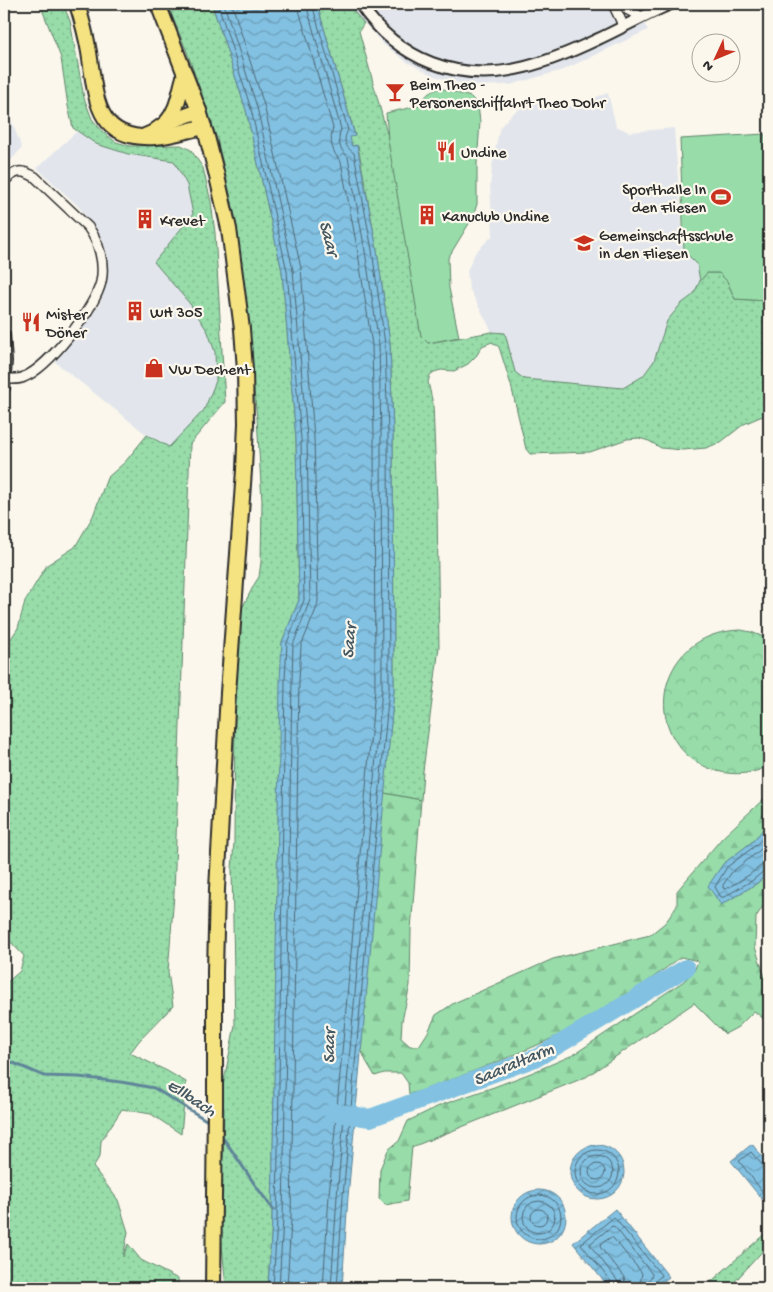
<svg xmlns="http://www.w3.org/2000/svg" width="773" height="1292" viewBox="0 0 773 1292" font-family="'Gochi Hand',sans-serif">
  <style>
    .built { fill: #e2e6ec }
    .grass { fill: url(#grass-dots); stroke: #61846a }
    .forest { fill: url(#forest-firs); stroke: #61846a }
    .park { fill: url(#park-crowns); stroke: #61846a }
    .pitch { fill: #97dca9; stroke: #61846a }
    .water { fill: url(#water-waves); stroke: #5f8599 }
    .lines { fill: none; stroke-linecap: round; stroke-linejoin: round }
    .shore { stroke: #4e6774; stroke-width: 1 }
    .stream { stroke: #5f8599; stroke-width: 3 }
    .river { stroke: #82c1e2; stroke-width: 18 }
    .minor-casing { stroke: #2b2b2b; stroke-width: 12 }
    .tertiary-casing { stroke: #2b2b2b; stroke-width: 14 }
    .primary-casing { stroke: #2b2b2b; stroke-width: 18 }
    .minor { stroke: #fbf7ec; stroke-width: 9 }
    .tertiary { stroke: #fbf7ec; stroke-width: 10 }
    .primary { stroke: #f5e382; stroke-width: 14 }
    .labels { text-anchor: middle; stroke-width: 4.5; stroke-linejoin: round; paint-order: stroke }
    .poi-label { font-size: 16px; fill: #2b2b2b; stroke: #fbf7ec; text-anchor: start }
    .water-label { font-size: 18px; font-style: italic; fill: #455862; stroke: #fbf7ec }
  </style>
  <defs>
    <pattern id="grass-dots" width="8" height="8" patternUnits="userSpaceOnUse" patternTransform="scale(1.25)"><rect width="8" height="8" fill="#97dca9"/><path d="M2 2h.1M6 6h.1" fill="none" stroke="#82bd92" stroke-width="1.8" stroke-linecap="round"/></pattern>
    <pattern id="forest-firs" width="22" height="20" patternUnits="userSpaceOnUse" patternTransform="scale(1.25)"><rect width="22" height="20" fill="#97dca9"/><path d="M5 1l3.5 6h-7zM16 11l3.5 6h-7z" fill="#82bd92"/></pattern>
    <pattern id="park-crowns" width="20" height="18" patternUnits="userSpaceOnUse" patternTransform="scale(1.25)"><rect width="20" height="18" fill="#97dca9"/><path d="M2 6a3 3 0 1 1 6 0M12 15a3 3 0 1 1 6 0" fill="none" stroke="#82bd92"/></pattern>
    <pattern id="water-waves" width="16" height="10" patternUnits="userSpaceOnUse" patternTransform="scale(1.25)"><rect width="16" height="10" fill="#82c1e2"/><path d="M0 5q4-4 8 0t8 0" fill="none" stroke="#6b9db7"/></pattern>
  </defs>
  <rect width="100%" height="100%" fill="#fbf7ec"/>
  <filter id="ink" filterUnits="userSpaceOnUse"><feTurbulence type="fractalNoise" baseFrequency=".02" numOctaves="2"/><feDisplacementMap in="SourceGraphic" scale="10" xChannelSelector="R" yChannelSelector="G"/><feConvolveMatrix kernelMatrix="1 2 1 2 8 2 1 2 1" color-interpolation-filters="sRGB"/></filter>
  <g filter="url(#ink)">
    <g class="built">
      <path d="M350,4H633L648,30L563,70L510,85L468,86L434,76L407,62L384,45L355,13Z"/>
      <path d="M608,93L616,126L629,132L674,128L684,251L697,264L700,281L693,295L681,304L667,321L654,361L643,376L623,388L524,379L515,372L505,333L492,332L469,288L467,271L475,253L493,235L490,186L493,159L500,127L513,113L530,103L551,101L567,107Z"/>
      <path d="M4,101L22,148L4,168Z"/>
      <path d="M77,131L96,144L128,154L174,161L187,185L194,214L155,262L190,304L208,332L215,352L216,381L204,410L169,447L147,435L55,362L81,330L100,303L105,285L108,258L102,238L79,207L37,168Z"/>
    </g>
    <g class="grass">
      <path d="M40,4H63L70,21L84,98L92,119L104,133L116,142L130,146L181,145L191,150L203,168L211,202L215,233L225,402L190,444L174,894L168,972L173,1006L139,1041L130,1053L167,1071L186,1082L181,1134L151,1114L122,1109L101,1141L100,1156L93,1167L118,1200L128,1232L123,1257L128,1244L141,1260L178,1279L179,1288H4V985L20,971L24,956L4,935V649L18,628L25,601L47,565L75,547L93,516L107,478L125,462L147,435L169,447L204,410L216,381L215,352L208,332L190,304L154,262L193,214L187,185L174,161L128,154L96,144L73,128L68,106L61,58Z"/>
      <path d="M167,4H212L246,110L282,271L296,439L299,600L282,642L272,1219L268,1288H226L219,1214V1159L223,1158L224,1108L220,1101L235,1025L232,869L234,842L235,700L233,643L238,616L255,583L259,577L261,562L262,501L257,418L235,216L217,139L187,52Z"/>
      <path d="M317,4H350L355,13L364,23L359,31L391,148L421,336L428,343L492,332L505,333L515,372L524,379L623,388L643,376L654,361L667,321L681,304L693,295L700,281L707,273H719L727,281L735,299L769,301V415L760,417L744,424L721,442L706,448L683,450L661,448L649,441L639,438L627,439L590,452L530,454L526,449L511,385L499,347L492,342L482,346L477,355L468,364L454,371L441,370L434,372L430,375L428,382L433,404L437,504L439,647L423,771L421,800L384,793L394,690L393,434L390,343L377,250L358,146H352L349,137L355,135Z"/>
      <path d="M769,1230V1244L729,1288H704Z"/>
    </g>
    <path class="forest" d="M384,793L421,800L411,930L410,985L402,1021L401,1038L410,1046H419L428,1032L436,1015L454,1003L553,959L650,935L666,922L677,906V891L722,838L769,794V823L752,842L723,864L721,905L756,884L769,873V897L756,917L755,947L769,989V1023L754,1011L738,1027L725,1034L694,1003L586,1077L412,1147L407,1201L385,1205L379,1199L380,1169L388,1150L399,1141L408,1121L441,1105L494,1087L531,1073L573,1055L684,981L694,971L698,961L681,957C646,983 609,1010 569,1030C522,1054 471,1072 421,1091L409,1094L408,1083L401,1073H384L375,1076L366,1061L361,1049Z"/>
    <path class="park" d="M741,630L751,632L769,639V766C753,774 735,776 717,771C637,748 651,632 741,630Z"/>
    <g class="pitch">
      <path d="M440,88L471,97L478,105L480,122L477,164V204L473,217L448,258L449,288L459,337L428,343L421,336L388,140L386,113L418,106C426,95 428,92 440,88Z"/>
      <path d="M765,134L769,197V301L735,299L727,281L719,273H707L700,281L697,264L684,251L680,139Z"/>
    </g>
    <g class="water">
      <path d="M212,4H317L355,136L350,137L352,146L357,145L377,250L390,343L393,434L394,690L348,1197L342,1288H268L272,1219L280,680L282,642L299,600L296,439L282,271L246,110Z"/>
      <path d="M769,823V873L756,884L721,905L708,886L723,864L752,842Z"/>
      <path d="M752,1144L769,1166V1208L731,1161Z"/>
      <circle cx="597" cy="1172" r="27"/>
      <circle cx="539" cy="1217" r="27"/>
      <path d="M615,1209L669,1277L655,1288H609L573,1243Z"/>
    </g>
    <g class="lines">
      <g class="shore">
        <path d="M218,4L251,109L287,271L301,439L304,600L287,643L285,680L277,1219L273,1288"/>
        <path d="M224,4L257,107L293,270L307,438L310,600L293,645L292,680L283,1219L279,1288"/>
        <path d="M232,4L264,105L301,268L314,438L318,601L317,607L301,646L299,680L291,1220L287,1288"/>
        <path d="M299,4V10L333,128C329,141 332,152 341,162L358,253L372,345L374,435L375,689L329,1195L323,1288"/>
        <path d="M306,4L341,129C337,140 339,149 348,157L365,251L379,344L381,434L382,689L337,1196L331,1288"/>
        <path d="M312,4L348,130C343,140 344,146 354,153L372,250L385,344L388,434L389,689L343,1196L337,1288"/>
        <path d="M769,831L755,846L727,867L715,887L721,897H724L753,880L765,870L769,869"/>
        <path d="M769,840L759,851L732,872L723,885V888L726,889L749,875L762,865L769,863"/>
        <circle cx="597" cy="1172" r="22"/>
        <circle cx="597" cy="1172" r="16"/>
        <circle cx="597" cy="1172" r="8"/>
        <path d="M769,1168L764,1167L751,1152L739,1161L769,1200"/>
        <circle cx="539" cy="1217" r="22"/>
        <circle cx="539" cy="1217" r="16"/>
        <circle cx="539" cy="1217" r="8"/>
        <path d="M613,1288L612,1283L581,1244L614,1217L661,1275L660,1277L653,1283L652,1288"/>
        <path d="M619,1288L617,1280L590,1245L591,1243L612,1226L615,1227L652,1274C652,1278 646,1281 646,1288"/>
        <path d="M626,1288L624,1277L600,1247L601,1244L611,1237L613,1238L642,1273L639,1288"/>
      </g>
      <g class="stream">
        <path d="M4,1059L44,1076L79,1077L121,1082L154,1088L211,1123"/>
        <path d="M220,1134C239,1159 254,1186 274,1210"/>
      </g>
      <path class="river" d="M332,1112L370,1118L538,1057L686,968"/>
      <defs>
        <g id="minor">
          <path d="M613,4L624,27"/>
          <path d="M622,4L628,10L642,17"/>
          <path d="M4,181C16,170 21,169 35,177L88,227C99,242 105,263 101,282C95,308 49,367 24,377C19,380 12,379 5,379"/>
        </g>
        <g id="tertiary">
          <path d="M360,4C398,60 458,84 525,67C549,61 573,51 596,40C621,29 645,14 671,4"/>
          <path d="M4,335L6,361L4,388"/>
        </g>
        <g id="primary">
          <path d="M77,4C82,20 86,35 89,52C96,97 95,141 155,137C172,136 188,130 204,127"/>
          <path d="M158,4L199,111L207,137L216,172L229,229L242,329L245,370L246,423L244,470L228,693L217,889L215,971V1105L213,1288"/>
          <path d="M166,123C179,108 179,92 185,74"/>
          <path d="M145,136L152,133L166,123L199,111"/>
        </g>
      </defs>
      <use href="#minor" class="minor-casing"/>
      <use href="#tertiary" class="tertiary-casing"/>
      <use href="#primary" class="primary-casing"/>
      <use href="#minor" class="minor"/>
      <use href="#tertiary" class="tertiary"/>
      <use href="#primary" class="primary"/>
    </g>
  </g>
  <defs>
    <symbol id="bar-bare" viewBox="-9 -9 18 18"><path d="M-6-5H6L.8 .8V4.5H3.5V6h-7V4.5H-.8V.8Z" fill="#c8321e" stroke="#fbf7ec" stroke-width="2.5" paint-order="stroke"/></symbol>
    <symbol id="restaurant-bare" viewBox="-9 -9 18 18"><path d="M-5-6h1v4h1v-4h1v4h1v-4h1v5L-1.5 .5V6h-2V.5L-5-1ZM5-6V6H3V1.5H1.5Q1.5-4 5-6Z" fill="#c8321e" stroke="#fbf7ec" stroke-width="2.5" paint-order="stroke"/></symbol>
    <symbol id="stadium-bare" viewBox="-9 -9 18 18"><path d="M0-5a6.5 5 0 1 0 0 10a6.5 5 0 1 0 0-10ZM-3.5-1.8h7v3.6h-7Z" fill="#c8321e" stroke="#fbf7ec" stroke-width="2.5" paint-order="stroke"/></symbol>
    <symbol id="building-bare" viewBox="-9 -9 18 18"><path d="M-4-6H4V6H1V3H-1V6H-4ZM-2.5-4.3h1.7v1.8h-1.7ZM.8-4.3h1.7v1.8H.8ZM-2.5-1h1.7V.8h-1.7ZM.8-1h1.7V.8H.8Z" fill="#c8321e" stroke="#fbf7ec" stroke-width="2.5" paint-order="stroke"/></symbol>
    <symbol id="school-bare" viewBox="-9 -9 18 18"><path d="M0-5L7-2L0 1L-7-2ZM-4 1L0 2.5L4 1V4Q0 6-4 4Z" fill="#c8321e" stroke="#fbf7ec" stroke-width="2.5" paint-order="stroke"/></symbol>
    <symbol id="shop-bare" viewBox="-9 -9 18 18"><path d="M-5-2.5h2.3a2.7 3.5 0 0 1 5.4 0H5L5.5 6h-11ZM-1.5-2.5h3a1.5 2.3 0 0 0-3 0Z" fill="#c8321e" stroke="#fbf7ec" stroke-width="2.5" paint-order="stroke"/></symbol>
  </defs>
  <g fill-rule="evenodd">
    <use href="#bar-bare" x="381" y="78" width="28" height="28"/>
    <use href="#restaurant-bare" x="432" y="137" width="28" height="28"/>
    <use href="#stadium-bare" x="707" y="183" width="28" height="28"/>
    <use href="#building-bare" x="413" y="201" width="28" height="28"/>
    <use href="#building-bare" x="131" y="205" width="28" height="28"/>
    <use href="#school-bare" x="570" y="229" width="28" height="28"/>
    <use href="#building-bare" x="121" y="297" width="28" height="28"/>
    <use href="#restaurant-bare" x="17" y="308" width="28" height="28"/>
    <use href="#shop-bare" x="140" y="354" width="28" height="28"/>
  </g>
  <g class="labels">
    <g class="poi-label">
      <text x="410" y="89">Beim Theo -<tspan x="410" dy="18">Personenschiffahrt Theo Dohr</tspan></text>
      <text x="461" y="157">Undine</text>
      <text x="706" y="194" text-anchor="end">Sporthalle In<tspan x="706" dy="18">den Fliesen</tspan></text>
      <text x="442" y="221">Kanuclub Undine</text>
      <text x="160" y="225">Krevet</text>
      <text x="599" y="240">Gemeinschaftsschule<tspan x="599" dy="18">in den Fliesen</tspan></text>
      <text x="150" y="317">WH 305</text>
      <text x="46" y="319">Mister<tspan x="46" dy="18">Döner</tspan></text>
      <text x="169" y="374">VW Dechent</text>
    </g>
    <g class="water-label">
      <text transform="translate(330 238) rotate(75)" y="6">Saar</text>
      <text transform="translate(348 641) rotate(-85)" y="6">Saar</text>
      <text transform="translate(328 1046) rotate(-89)" y="6">Saar</text>
      <text transform="translate(513 1063) rotate(-23)" y="6">Saaraltarm</text>
      <text transform="translate(192 1097) rotate(33)" y="6">Ellbach</text>
    </g>
  </g>
  <rect width="773" height="1292" fill="none" stroke="#fbf7ec" stroke-width="20"/>
  <rect x="10" y="10" width="753" height="1272" fill="none" stroke="#2b2b2b" stroke-width="2" filter="url(#ink)"/>
  <g transform="translate(716 58) rotate(226)"><circle r="24" fill="#fbf7ec" stroke="#a8a59f"/>
  <path d="M0-4L9 19L0 12L-9 19Z" fill="#c8321e"/>
  <text y="-8" font-size="14" font-weight="bold" text-anchor="middle" fill="#2b2b2b">N</text>
  </g>
</svg>
